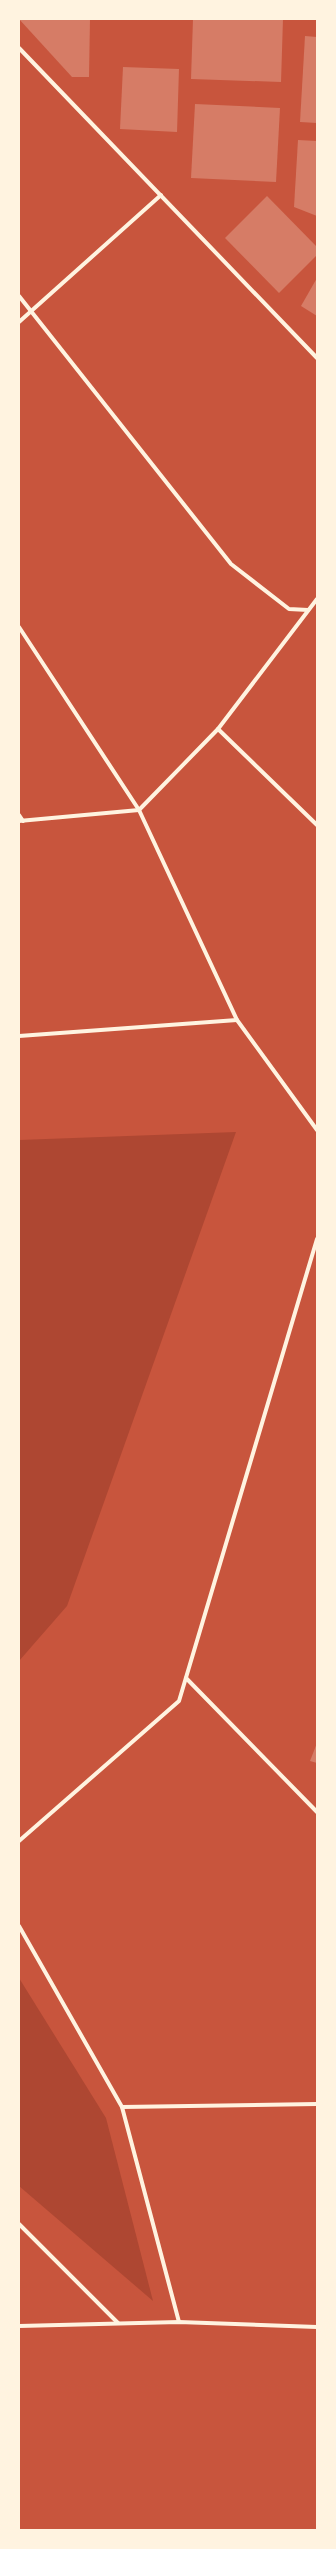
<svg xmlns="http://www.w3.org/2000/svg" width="336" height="2549" viewBox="0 0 336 2549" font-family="'Zilla Slab',serif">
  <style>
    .green { fill: #ae4732 }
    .building { fill: #d67c66 }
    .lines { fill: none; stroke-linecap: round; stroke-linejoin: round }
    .minor { stroke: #fff3e0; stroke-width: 4 }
  </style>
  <rect width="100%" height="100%" fill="#c8553d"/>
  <g class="green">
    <path d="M236,1132L67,1606L19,1661V1140Z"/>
    <path d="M19,1978L106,2118L153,2301L19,2186Z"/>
  </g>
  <g class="building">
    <path d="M19,19H90L89,77H72Z"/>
    <path d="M193,19H283L281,82L191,79Z"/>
    <path d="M305,36L317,37V123L300,122Z"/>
    <path d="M123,67L179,69L177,132L120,129Z"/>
    <path d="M195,104L280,108L276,182L191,178Z"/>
    <path d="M298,140L317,141V216L294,207Z"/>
    <path d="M267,196L317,247V255L279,293L225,238Z"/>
    <path d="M317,278V316L301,306Z"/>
    <path d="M317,1743V1763L310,1761Z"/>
  </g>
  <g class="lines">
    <g class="minor">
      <path d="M19,48L317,358"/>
      <path d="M19,296L231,564L289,609L308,610"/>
      <path d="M19,322L161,195"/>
      <path d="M19,627L139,810L237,1020L317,1130"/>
      <path d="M218,729L317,825"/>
      <path d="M19,815L23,821"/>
      <path d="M19,821L139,810L218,729L317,599"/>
      <path d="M19,1036L237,1020"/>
      <path d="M186,1678L317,1812"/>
      <path d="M19,1841L179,1701L317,1239"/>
      <path d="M19,1926L122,2107L179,2322"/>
      <path d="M122,2107L317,2104"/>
      <path d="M19,2224L118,2323"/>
      <path d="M19,2326L179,2322L317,2327"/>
    </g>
  </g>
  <rect width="336" height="2549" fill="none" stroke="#fff3e0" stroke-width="40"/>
</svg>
